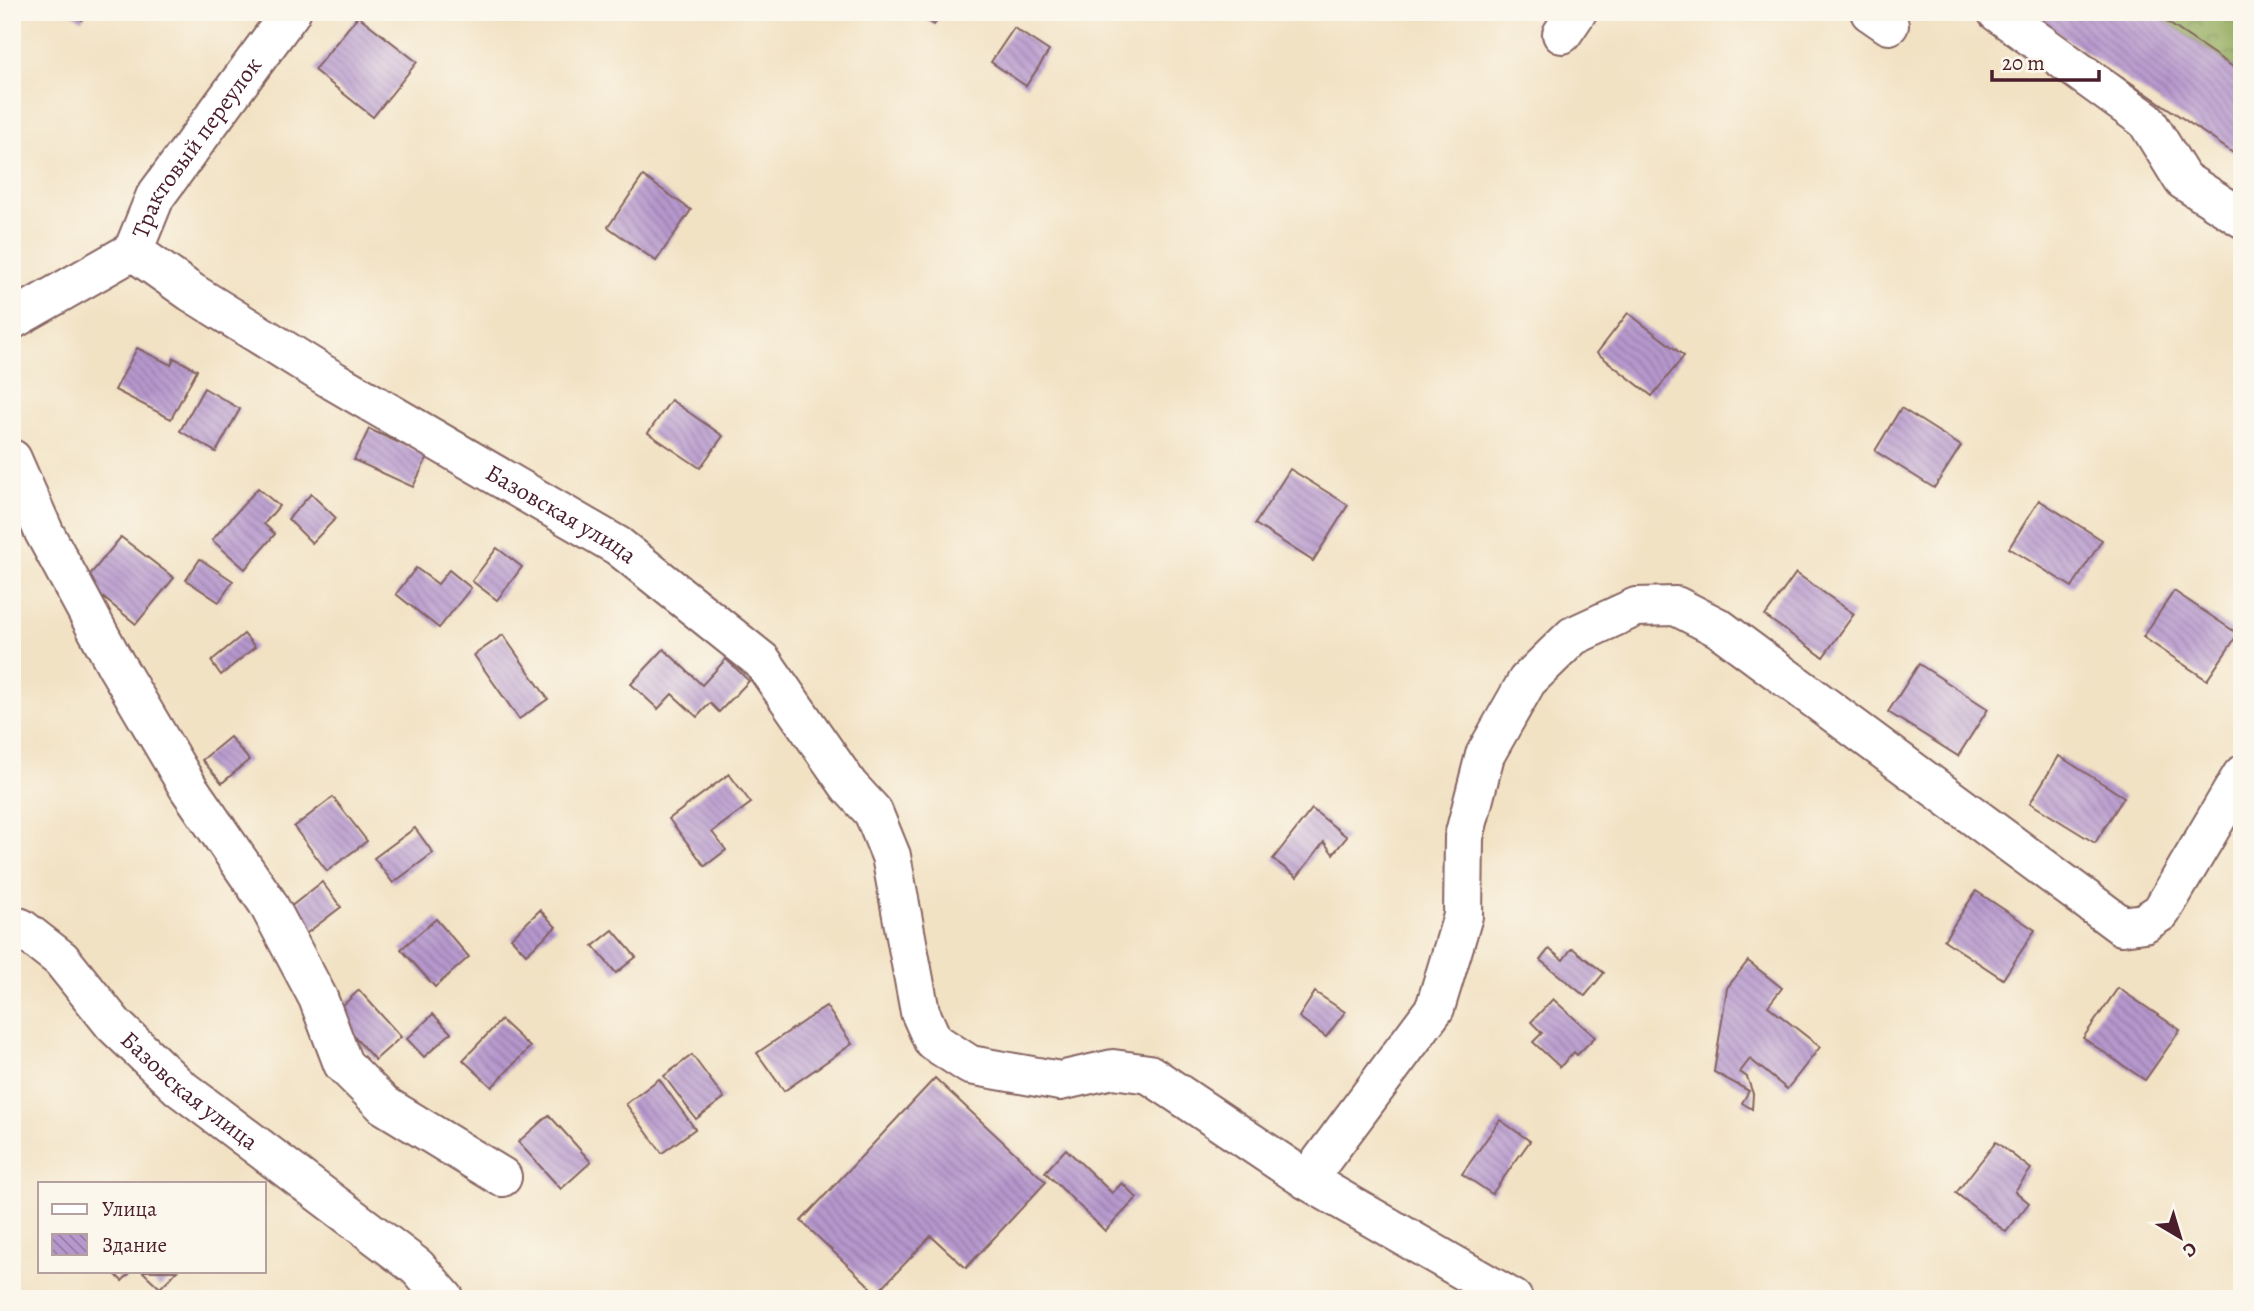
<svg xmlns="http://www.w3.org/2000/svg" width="2254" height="1311" viewBox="0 0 2254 1311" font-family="Alegreya,serif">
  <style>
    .forest { fill: url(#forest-crowns); stroke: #6e6444; stroke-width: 2 }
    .building { fill: url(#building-back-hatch) }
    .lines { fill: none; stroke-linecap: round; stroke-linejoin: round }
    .minor-casing { stroke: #856361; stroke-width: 42 }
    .minor { stroke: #fff; stroke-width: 38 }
    .labels { text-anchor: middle; stroke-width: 5; stroke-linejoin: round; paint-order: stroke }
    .street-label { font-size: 24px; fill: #4a1f2b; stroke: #fbf7ec }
  </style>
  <defs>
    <pattern id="forest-crowns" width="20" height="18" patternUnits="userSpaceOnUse" patternTransform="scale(1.75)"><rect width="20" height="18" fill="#92aa5c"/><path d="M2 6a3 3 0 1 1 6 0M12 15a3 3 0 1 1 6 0" fill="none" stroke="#798a4c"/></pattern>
    <pattern id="building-back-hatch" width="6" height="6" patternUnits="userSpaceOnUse" patternTransform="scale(1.75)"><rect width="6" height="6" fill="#b698cd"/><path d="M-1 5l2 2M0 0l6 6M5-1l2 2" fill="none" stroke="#967ba7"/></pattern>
  </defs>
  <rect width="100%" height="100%" fill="#fbf7ec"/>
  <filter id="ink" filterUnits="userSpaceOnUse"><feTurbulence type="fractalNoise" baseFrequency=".0143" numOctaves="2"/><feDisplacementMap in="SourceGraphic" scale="14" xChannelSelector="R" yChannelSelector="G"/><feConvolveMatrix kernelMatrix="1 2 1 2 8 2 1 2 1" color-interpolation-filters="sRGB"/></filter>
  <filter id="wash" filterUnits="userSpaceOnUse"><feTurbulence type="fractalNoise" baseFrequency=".00686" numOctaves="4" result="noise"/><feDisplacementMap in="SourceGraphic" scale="28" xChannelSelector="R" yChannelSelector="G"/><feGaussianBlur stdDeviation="1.57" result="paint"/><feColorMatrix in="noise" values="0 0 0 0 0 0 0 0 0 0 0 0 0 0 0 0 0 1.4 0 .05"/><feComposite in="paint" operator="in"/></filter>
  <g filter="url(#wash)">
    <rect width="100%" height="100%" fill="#f2e2c4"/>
    <path class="forest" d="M2152,12H2242V73Z"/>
    <g id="blocks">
      <g class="building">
        <path d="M70,12H87L82,20Z"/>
        <path d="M914,12H943L934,25Z"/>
        <path d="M2028,12H2152L2242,73V159Z"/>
        <path d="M358,16L417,62L373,117L314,70Z"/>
        <path d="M1014,28L1049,51L1026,86L991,62Z"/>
        <path d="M643,176L691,210L656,261L608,227Z"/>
        <path d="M2242,179V195L2235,190Z"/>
        <path d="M1628,313L1684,356L1652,396L1597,353Z"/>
        <path d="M137,348L171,365L174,358L197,370L171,419L115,390Z"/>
        <path d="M204,388L240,409L216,452L180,431Z"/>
        <path d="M671,400L723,436L700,468L648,433Z"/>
        <path d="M1901,408L1961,446L1934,488L1875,451Z"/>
        <path d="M369,429L428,456L413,487L354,460Z"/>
        <path d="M1290,469L1348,505L1313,561L1255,524Z"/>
        <path d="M258,488L279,506L264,524L275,534L245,569L212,540Z"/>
        <path d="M311,494L336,518L312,543L288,519Z"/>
        <path d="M2039,500L2102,540L2072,587L2009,548Z"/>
        <path d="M121,537L174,578L136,624L84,582Z"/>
        <path d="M497,548L522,567L497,600L472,581Z"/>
        <path d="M200,559L233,581L219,602L186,580Z"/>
        <path d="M416,568L438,584L449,570L471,588L439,628L396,594Z"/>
        <path d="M1796,573L1854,614L1823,657L1765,616Z"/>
        <path d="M2174,591L2238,634L2207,680L2143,637Z"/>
        <path d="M244,634L255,647L221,675L211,661Z"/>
        <path d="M503,635L548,699L519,719L474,655Z"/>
        <path d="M664,649L702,685L726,659L749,681L719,712L710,703L697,717L672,694L658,709L631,684Z"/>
        <path d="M1919,664L1988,709L1958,756L1888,712Z"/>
        <path d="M230,737L249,760L222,783L202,760Z"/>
        <path d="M2059,756L2124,797L2095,843L2030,803Z"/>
        <path d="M729,774L751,803L712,832L726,850L705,866L669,819Z"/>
        <path d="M333,797L367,841L327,871L294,827Z"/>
        <path d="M1312,809L1347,837L1333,854L1324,842L1297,877L1273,859Z"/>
        <path d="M415,828L433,853L393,883L374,858Z"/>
        <path d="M322,882L341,907L299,939L280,915Z"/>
        <path d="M1976,891L2035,930L2003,979L1944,940Z"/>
        <path d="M540,910L556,927L526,954L511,938Z"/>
        <path d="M436,919L469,957L435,987L401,949Z"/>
        <path d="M613,930L636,957L616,973L593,946Z"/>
        <path d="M1572,948L1604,973L1585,996L1540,960L1549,949L1563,960Z"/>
        <path d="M1748,961L1782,988L1768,1006L1820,1047L1787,1089L1750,1059L1740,1072L1747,1077L1753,1094L1752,1109L1742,1103L1749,1091L1714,1072L1727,988Z"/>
        <path d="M2118,988L2180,1030L2145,1080L2083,1038Z"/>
        <path d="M359,990L401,1037L375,1060L334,1014Z"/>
        <path d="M1315,992L1345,1012L1326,1037L1299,1017Z"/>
        <path d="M1553,999L1595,1037L1577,1055L1574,1052L1560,1067L1533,1042L1542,1033L1531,1022Z"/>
        <path d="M826,1006L852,1044L784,1091L757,1053Z"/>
        <path d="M433,1014L451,1033L424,1057L407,1039Z"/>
        <path d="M501,1020L530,1047L492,1087L463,1060Z"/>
        <path d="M692,1055L724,1098L696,1119L664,1076Z"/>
        <path d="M935,1078L1046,1182L966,1268L931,1236L877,1293L801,1221Z"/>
        <path d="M659,1079L695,1129L662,1153L626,1104Z"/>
        <path d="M549,1115L591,1162L561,1189L518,1142Z"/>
        <path d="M1500,1120L1530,1141L1492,1194L1462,1174Z"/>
        <path d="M1996,1142L2031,1169L2015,1191L2029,1203L2006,1232L1956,1193Z"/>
        <path d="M1066,1149L1112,1193L1122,1183L1137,1198L1105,1231L1045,1172Z"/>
        <path d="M112,1271H132L122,1281Z"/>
        <path d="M142,1271H177L160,1288Z"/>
      </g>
    </g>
  </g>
  <g filter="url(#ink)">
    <use href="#blocks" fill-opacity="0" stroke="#856361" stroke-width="2"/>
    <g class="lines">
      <defs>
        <g id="minor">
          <path d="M1870,12L1889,25"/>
          <path d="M1997,12L2146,120L2183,180L2242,218"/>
          <path d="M1562,34L1577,12"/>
          <path id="s1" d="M133,251L155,197L291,12"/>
          <path id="s2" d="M12,320L133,251L191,292L334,381L618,546L762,661L849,786L873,812L891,856L920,1012L933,1041L970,1065L1060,1081L1113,1069L1149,1074L1307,1180"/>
          <path d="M12,459L44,532L116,665L188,787L267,902L318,998L343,1064L384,1105L502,1177"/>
          <path id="s3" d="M12,925L21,928L61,959L114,1025L179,1087L417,1267L445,1299"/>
          <path d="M1513,1299L1307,1180L1435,1008L1463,916L1464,837L1485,755L1527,681L1573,636L1636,607L1676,606L1719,628L2122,926L2144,923L2161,912L2242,775"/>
        </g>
      </defs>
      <use href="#minor" class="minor-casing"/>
      <use href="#minor" class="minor"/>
    </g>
  </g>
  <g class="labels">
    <g class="street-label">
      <text dy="8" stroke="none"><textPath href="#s1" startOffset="122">Трактовый переулок</textPath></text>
      <text dy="8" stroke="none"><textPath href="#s2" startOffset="642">Базовская улица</textPath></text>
      <text dy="8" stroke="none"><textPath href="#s3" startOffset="245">Базовская улица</textPath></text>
    </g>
  </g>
  <rect width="2254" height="1311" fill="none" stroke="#fbf7ec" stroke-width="42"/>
  <rect x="38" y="1182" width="228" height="91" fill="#fbf7ec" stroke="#b4a19f" stroke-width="2"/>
  <rect x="52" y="1204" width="35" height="10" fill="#ffffff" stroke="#b4a19f" stroke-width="2"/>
  <text x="102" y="1216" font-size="21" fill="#4a1f2b">Улица</text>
  <rect x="52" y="1234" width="35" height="21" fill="url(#building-back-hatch)" stroke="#b4a19f" stroke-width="2"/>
  <text x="102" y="1252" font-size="21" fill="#4a1f2b">Здание</text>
  <g transform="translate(2180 1237) rotate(142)" stroke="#fbf7ec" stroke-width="5" paint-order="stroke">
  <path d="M0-5L12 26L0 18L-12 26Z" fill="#4a1f2b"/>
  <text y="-10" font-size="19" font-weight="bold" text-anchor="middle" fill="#4a1f2b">С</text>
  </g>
  <path d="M1992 70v10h107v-10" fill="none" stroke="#4a1f2b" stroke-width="3.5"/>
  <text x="2002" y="70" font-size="21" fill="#4a1f2b" stroke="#fbf7ec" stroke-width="5" paint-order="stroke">20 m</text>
</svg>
